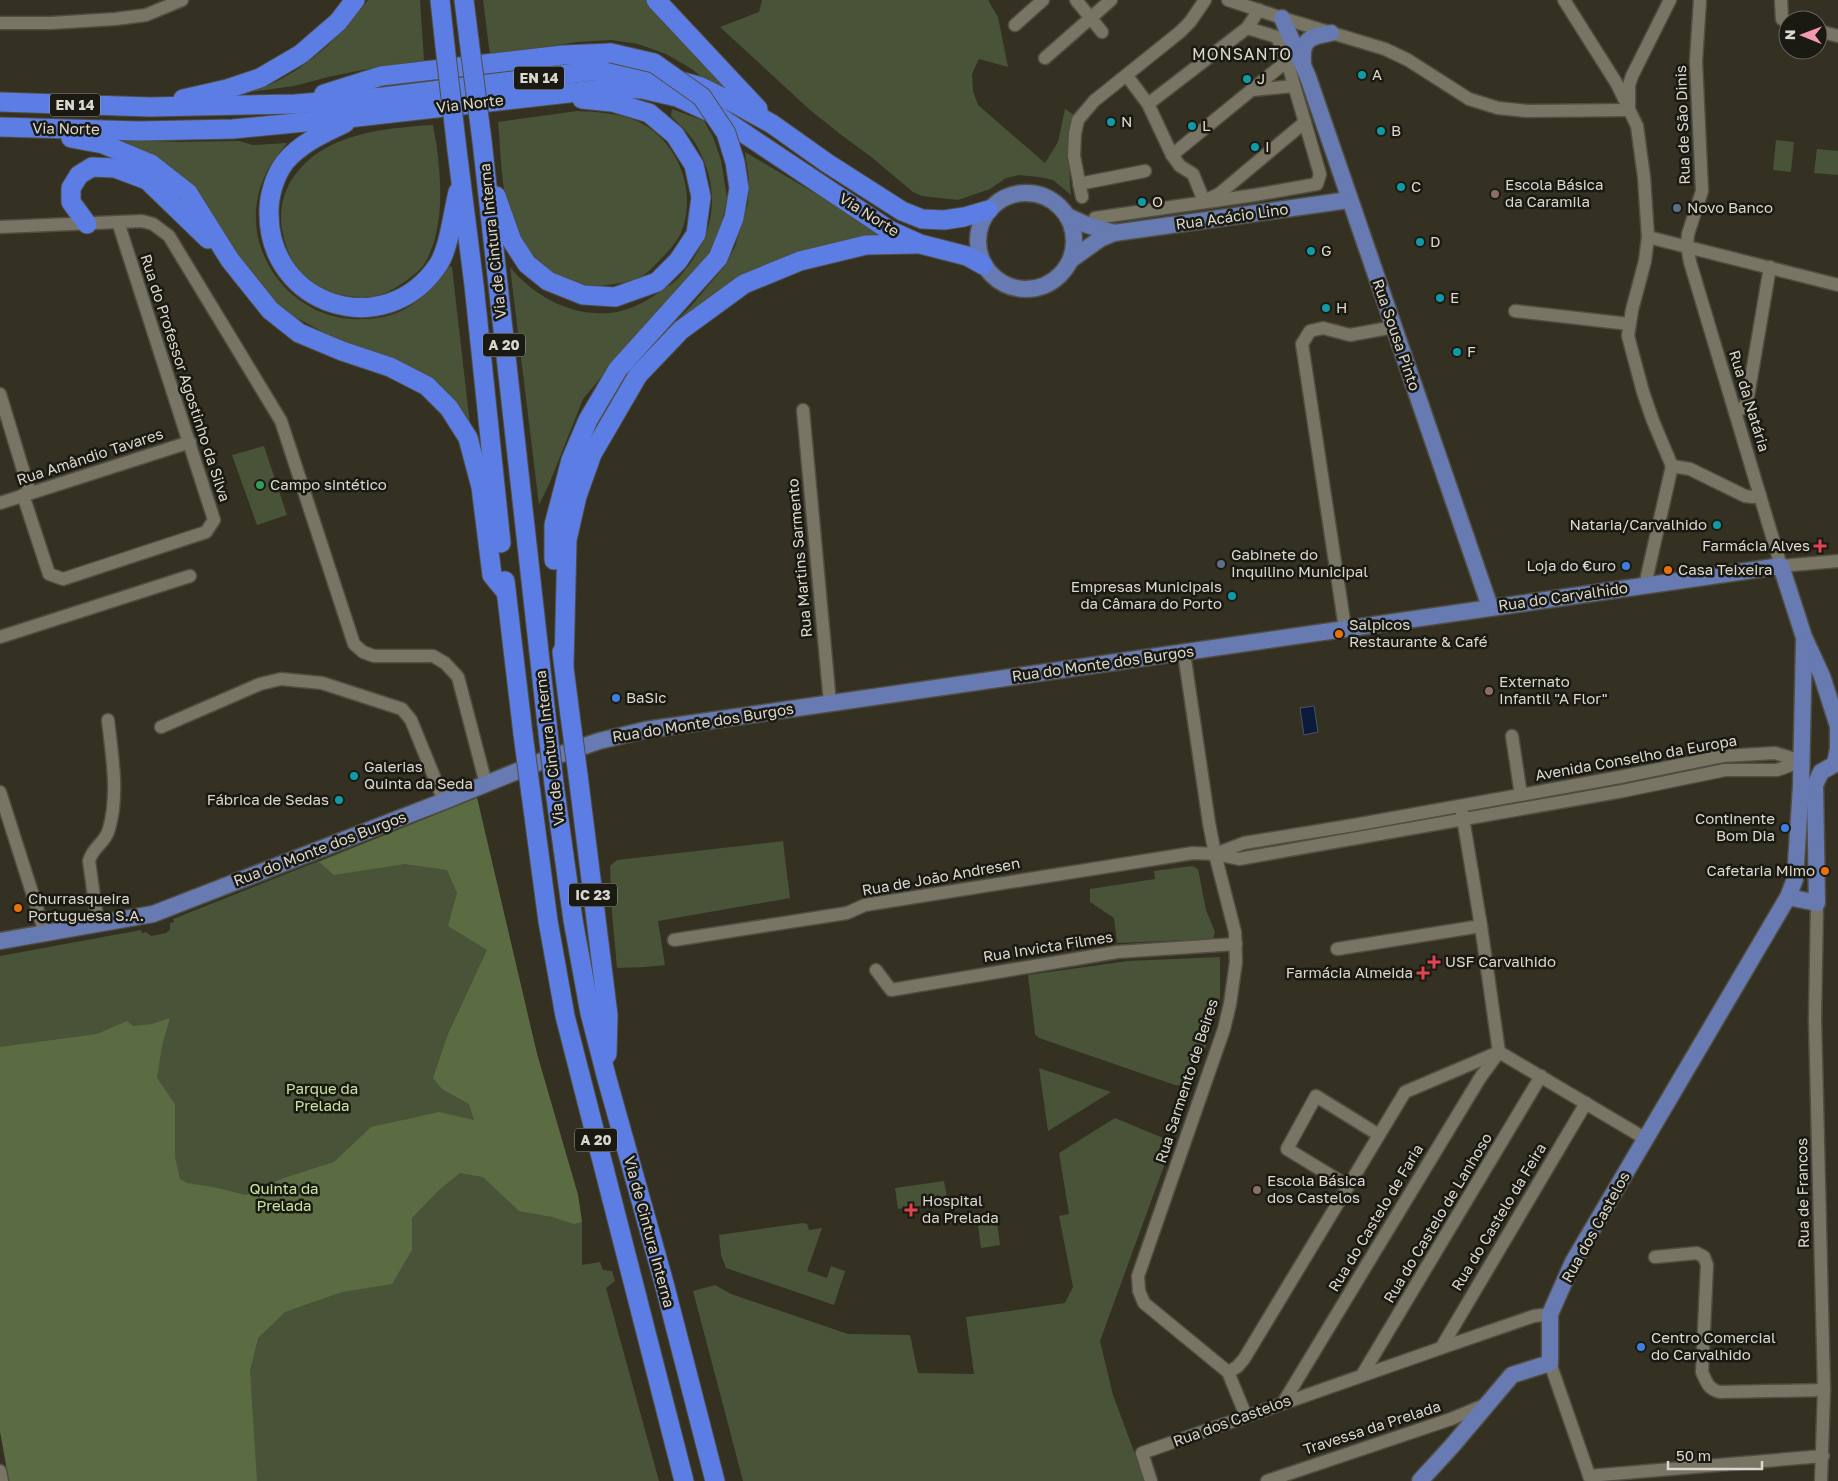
<svg xmlns="http://www.w3.org/2000/svg" width="1838" height="1481" viewBox="0 0 1838 1481" font-family="'Golos Text',sans-serif">
  <style>
    .green { fill: #485337 }
    .forest { fill: #5b6c42 }
    .water { fill: #0b1b3b; stroke: #495467 }
    .lines { fill: none; stroke-linecap: round; stroke-linejoin: round }
    .minor-casing { stroke: #504e42; stroke-width: 15 }
    .major-casing { stroke: #504e42; stroke-width: 19 }
    .highway-casing { stroke: #504e42; stroke-width: 21 }
    .minor { stroke: #787565; stroke-width: 12 }
    .major { stroke: #677ab1; stroke-width: 16 }
    .highway { stroke: #5c7de3; stroke-width: 19 }
    .highway-bridge-casing { stroke: #504e42; stroke-width: 21; stroke-linecap: butt }
    .highway-bridge { stroke: #5c7de3; stroke-width: 19 }
    .culture-dot { fill: #0f9aa8; stroke: #1a1912; stroke-width: 2 }
    .education-dot { fill: #8d6e63; stroke: #1a1912; stroke-width: 2 }
    .service-dot { fill: #5c6f8a; stroke: #1a1912; stroke-width: 2 }
    .leisure-dot { fill: #2e9e5b; stroke: #1a1912; stroke-width: 2 }
    .health-dot { fill: #e0444e; stroke: #1a1912; stroke-width: 2 }
    .shop-dot { fill: #3f7fe0; stroke: #1a1912; stroke-width: 2 }
    .food-dot { fill: #e8710a; stroke: #1a1912; stroke-width: 2 }
    .labels { text-anchor: middle; stroke-width: 5; stroke-linejoin: round; paint-order: stroke }
    .shield { fill: #1a1912; stroke: #a09f96; stroke-width: 1 }
    .shield-label { font-size: 14px; font-weight: bold; fill: #dad8cf }
    .poi-label { font-size: 15px; fill: #dad8cf; stroke: #1a1912; text-anchor: start }
    .street-label { font-size: 15px; fill: #dad8cf; stroke: #1a1912 }
    .park-label { font-size: 15px; fill: #c8e59f; stroke: #1a1912 }
    .neighbourhood-label { font-size: 16px; letter-spacing: 1px; fill: #dad8cf; stroke: #1a1912 }
  </style>
  <rect width="100%" height="100%" fill="#343123"/>
  <g class="green">
    <path d="M368,0H420L424,61L387,65L328,77L294,86L237,94C249,91 262,88 273,83C312,65 343,33 368,0Z"/>
    <path d="M483,0H646L735,94L710,84L692,69L666,54L638,44L611,40L577,42L490,55Z"/>
    <path d="M762,0H988L998,17L1008,67L979,59L972,74L973,91L978,105L1045,163L1058,142L1065,109L1074,115C1069,143 1068,166 1071,195L1053,180L1039,177L1019,175L1006,178L990,189L958,200L922,196L913,192L870,156L840,134L810,110L720,27L759,12Z"/>
    <path d="M672,109L704,121L713,137L721,160L727,198L720,231L708,255L687,280L649,320L583,399L550,482L539,505L510,267C535,298 576,319 617,312C634,308 647,301 661,291C668,286 677,281 682,274C714,236 722,193 698,148C692,136 681,126 671,116Z"/>
    <path d="M577,111C597,112 619,113 637,121C678,140 698,191 681,233C676,243 668,252 660,260C654,266 647,274 640,277C630,282 617,284 607,285C587,288 565,283 550,270C533,256 516,239 510,217C501,187 501,153 498,122Z"/>
    <path d="M433,125C441,167 447,224 425,263C421,270 412,276 406,281C397,287 389,292 379,295C357,300 332,295 313,283C294,270 286,251 282,229C279,210 283,191 295,175C325,133 385,128 433,125Z"/>
    <path d="M121,139L177,142L239,141L253,145L287,143C278,154 269,165 264,178C236,242 284,314 351,319C368,320 388,318 403,310C422,300 438,283 450,266L452,267L470,425L368,350L329,335L289,314L276,303L240,259L213,215L202,203L149,156Z"/>
    <path d="M1776,140L1794,142L1791,172L1773,170Z"/>
    <path d="M1817,149L1838,151V175L1814,173Z"/>
    <path d="M745,152L891,238L801,253L647,357L643,355L691,306L724,267L735,247L748,203L749,180Z"/>
    <path d="M264,446L287,515L257,525L232,455Z"/>
    <path d="M477,798L537,1054L578,1195L582,1222V1265L600,1262L603,1270L612,1271L615,1281L606,1288L659,1481H9L0,1431V956L141,930L142,933L146,932L151,936L166,933L170,930V923L174,922L173,919Z"/>
    <path d="M783,841L790,898L658,921L665,965L646,967L617,968L612,913L610,866L617,860Z"/>
    <path d="M1192,866L1198,869L1206,910L1215,932L1213,939L1117,943L1114,918L1090,902V889L1155,879L1154,871Z"/>
    <path d="M1220,957V998L1202,1059L1198,1064L1193,1067L1187,1086L1175,1085L1039,1038L1035,1034L1028,975L1128,961Z"/>
    <path d="M1039,1068L1111,1092L1048,1131Z"/>
    <path d="M1115,1118L1168,1140L1172,1144L1100,1341L1113,1395L1145,1481H743L693,1291L715,1285L731,1294L848,1334L910,1335L918,1373L974,1374L966,1317L1065,1303L1073,1287L1059,1216L1069,1214L1059,1153Z"/>
    <path d="M944,1181L948,1202L898,1209L895,1188Z"/>
    <path d="M996,1215L1000,1245L981,1248L977,1218Z"/>
    <path d="M803,1223L807,1224L809,1230L822,1228L807,1271L827,1278L831,1266L845,1271L834,1305L726,1268L721,1255L719,1235Z"/>
  </g>
  <path class="forest" d="M477,798L537,1054L578,1195L582,1222L574,1224L552,1217L519,1211L483,1177L460,1173L439,1190L412,1218V1250L392,1284L342,1292L285,1312L258,1338L250,1371L257,1481H9L0,1431V1047L97,1034L127,1021L133,1026L152,1024L170,1018L162,1046L157,1078L175,1104V1157L180,1179L187,1183L213,1187L246,1195L284,1178L334,1162L371,1127L439,1112L474,1120L469,1104L442,1089L433,1078L448,1034L487,950L448,926L457,893L447,870L405,864L334,875L319,862Z"/>
  <path class="water" d="M1314,706L1318,732L1304,735L1300,708Z"/>
  <g class="lines">
    <defs>
      <g id="minor">
        <path d="M1076,0L1102,32"/>
        <path d="M1228,0L1282,18L1385,49L1408,60L1469,99L1498,108L1527,111L1629,110"/>
        <path d="M1564,0L1617,84L1637,126L1644,177L1648,237L1645,261L1632,310L1628,336L1643,392L1653,421L1672,466L1690,469L1745,496L1753,497L1760,495"/>
        <path d="M1700,0L1696,61L1702,191L1688,234L1687,246L1690,262L1781,566L1838,561"/>
        <path d="M1781,0L1782,19L1788,23"/>
        <path d="M0,23H51L115,19L146,15L182,0"/>
        <path d="M1015,25L1043,0"/>
        <path d="M1818,31L1838,36"/>
        <path d="M1045,58L1111,0"/>
        <path d="M1127,76L1148,104L1247,28L1259,10"/>
        <path d="M1252,90L1294,86"/>
        <path d="M1148,104L1172,155L1180,166L1193,174L1204,201L1219,194L1305,122"/>
        <path d="M1629,105V85L1632,76L1670,0"/>
        <path d="M1172,155L1287,61"/>
        <path d="M1079,184L1145,171"/>
        <path d="M1082,197L1074,156L1075,133L1078,120L1094,101L1180,32L1190,22L1205,0"/>
        <path d="M1095,218L1255,195L1317,184L1320,174L1287,61L1277,37L1247,28"/>
        <path d="M0,227L142,221L153,224L169,236L281,421L354,644L363,652L374,656H433L445,663L458,677L486,784"/>
        <path d="M1648,237L1838,285"/>
        <path d="M1515,311L1629,324"/>
        <path d="M0,394L30,493"/>
        <path d="M803,410L830,703"/>
        <path d="M1735,412L1743,408L1747,402L1770,267"/>
        <path d="M23,495L49,574L63,579L206,532L214,520L118,222"/>
        <path d="M0,503L190,442"/>
        <path d="M1645,585L1672,466"/>
        <path d="M1345,628L1302,344L1310,331L1323,328L1350,335L1394,327"/>
        <path d="M0,637L190,576"/>
        <path d="M1184,653L1209,823L1215,854L1235,932L1236,962L1230,1004L1224,1029L1138,1276L1139,1291L1144,1303L1228,1372L1246,1416"/>
        <path d="M161,727L260,684L281,679L322,683L402,709L411,720L444,801"/>
        <path d="M1512,736L1521,795"/>
        <path d="M0,792L45,933"/>
        <path d="M1462,812L1481,926L1499,1052"/>
        <path d="M1215,854L1244,843L1354,825L1620,777L1723,756L1775,753L1802,761"/>
        <path d="M1817,903L1815,1019L1824,1390L1821,1481"/>
        <path d="M98,925L89,861C93,846 105,844 109,829C119,794 112,756 108,720"/>
        <path d="M674,940L847,913L865,905L1193,853L1215,854L1239,859L1623,791L1725,770H1777L1802,761"/>
        <path d="M1337,949L1481,926"/>
        <path d="M876,970L891,990L1117,952L1236,944"/>
        <path d="M1499,1052L1646,1139"/>
        <path d="M1348,1186L1287,1149L1316,1096L1379,1135"/>
        <path d="M1655,1257L1697,1253L1704,1257L1707,1265L1702,1372C1707,1383 1708,1389 1720,1392L1824,1390"/>
        <path d="M1441,1348L1586,1103"/>
        <path d="M1550,1363L1591,1481"/>
        <path d="M1228,1372L1237,1367L1244,1359L1405,1092L1499,1052"/>
        <path d="M1362,1375L1541,1076"/>
        <path d="M1283,1403L1480,1078L1499,1052"/>
        <path d="M0,1471L2,1481"/>
        <path d="M1589,1476L1823,1456"/>
        <path d="M1151,1481L1142,1453L1441,1348L1534,1316L1550,1314"/>
        <path d="M1267,1481L1451,1419L1487,1404"/>
      </g>
      <g id="major">
        <path d="M1282,18L1308,77L1490,607"/>
        <path d="M1303,64C1301,39 1309,37 1331,33"/>
        <circle cx="1026" cy="241" r="48"/>
        <path d="M1067,216L1087,225L1114,233"/>
        <path d="M1072,259L1100,239L1114,233L1349,200"/>
        <path d="M1788,897L1817,903L1815,785L1821,772L1835,764"/>
        <path d="M0,941L153,914L444,801L547,759L599,741L645,730L1781,566L1804,637L1822,676L1838,726V749L1835,764"/>
        <path d="M1420,1481L1452,1446L1512,1375L1550,1363V1314L1573,1262L1788,897L1795,879L1801,786L1804,641"/>
      </g>
      <g id="highway">
        <path d="M440,0L445,46"/>
        <path d="M464,0L469,40"/>
        <path d="M656,0L758,109"/>
        <path d="M324,94L381,76L563,55L611,53"/>
        <path d="M183,99L227,89L260,78L301,54L338,22L355,0"/>
        <path d="M0,102L150,107L295,104L383,97L592,71L656,74L701,87L734,103L772,124L827,163L902,211L922,219L944,220L964,217L988,210"/>
        <path d="M345,123C324,133 301,143 285,162C275,175 269,195 269,211C267,307 386,343 438,265C449,249 453,212 458,192"/>
        <path d="M0,127L139,131L233,129L357,117L612,88L642,89L677,97L718,116L889,230L920,244L967,256L983,265"/>
        <path d="M71,138L103,144L151,164L188,193L230,260L270,310L299,333L342,351L390,367L427,386L449,408L468,438L481,487L492,575L506,592"/>
        <path d="M482,141L547,724"/>
        <path d="M457,150L474,285L501,543"/>
        <path d="M496,196L512,241L527,264L548,281L583,295L615,297L657,282L678,261L696,234L701,197L694,165L675,135L649,113L612,102L582,99"/>
        <path d="M87,224L71,202V188L79,175L92,167L115,168L147,180L208,239"/>
        <path d="M554,560V525L571,460L588,420L618,369L718,258L734,218L739,188"/>
        <path d="M505,581L523,734"/>
        <path d="M562,652L570,715"/>
        <path d="M564,664L567,540L577,496L592,454L638,375L681,330L744,284L800,261L866,245L916,244"/>
        <path d="M578,775L608,1015L607,1054"/>
        <path d="M554,784L573,920L590,1013L607,1079L664,1283L715,1481"/>
        <path d="M531,794L548,921L565,1016L684,1481"/>
      </g>
    </defs>
    <use href="#minor" class="minor-casing"/>
    <use href="#major" class="major-casing"/>
    <use href="#highway" class="highway-casing"/>
    <use href="#minor" class="minor"/>
    <use href="#major" class="major"/>
    <use href="#highway" class="highway"/>
    <defs>
      <g id="highway-bridge">
        <path d="M469,40L482,141"/>
        <path d="M445,46L457,150"/>
        <path d="M611,53L654,63L702,97L726,133L735,162L739,188"/>
        <path d="M570,715L578,775"/>
        <path d="M547,724L554,784"/>
        <path d="M523,734L531,794"/>
      </g>
    </defs>
    <use href="#highway-bridge" class="highway-bridge-casing"/>
    <use href="#highway-bridge" class="highway-bridge"/>
  </g>
  <g class="culture-dot">
    <circle cx="1362" cy="75" r="5"/>
    <circle cx="1247" cy="79" r="5"/>
    <circle cx="1111" cy="122" r="5"/>
    <circle cx="1192" cy="126" r="5"/>
    <circle cx="1381" cy="131" r="5"/>
    <circle cx="1255" cy="147" r="5"/>
    <circle cx="1401" cy="187" r="5"/>
    <circle cx="1142" cy="202" r="5"/>
    <circle cx="1420" cy="242" r="5"/>
    <circle cx="1311" cy="251" r="5"/>
    <circle cx="1440" cy="298" r="5"/>
    <circle cx="1326" cy="308" r="5"/>
    <circle cx="1457" cy="352" r="5"/>
    <circle cx="1717" cy="525" r="5"/>
    <circle cx="1232" cy="596" r="5"/>
    <circle cx="354" cy="776" r="5"/>
    <circle cx="339" cy="800" r="5"/>
  </g>
  <g class="education-dot">
    <circle cx="1495" cy="194" r="5"/>
    <circle cx="1489" cy="691" r="5"/>
    <circle cx="1257" cy="1190" r="5"/>
  </g>
  <g class="service-dot">
    <circle cx="1677" cy="208" r="5"/>
    <circle cx="1221" cy="564" r="5"/>
  </g>
  <circle class="leisure-dot" cx="260" cy="485" r="5"/>
  <g class="health-dot">
    <path d="M1817.5 538.5h5v5h5v5h-5v5h-5v-5h-5v-5h5z"/>
    <path d="M1431.5 954.5h5v5h5v5h-5v5h-5v-5h-5v-5h5z"/>
    <path d="M1420.5 965.5h5v5h5v5h-5v5h-5v-5h-5v-5h5z"/>
    <path d="M908.5 1202.5h5v5h5v5h-5v5h-5v-5h-5v-5h5z"/>
  </g>
  <g class="shop-dot">
    <circle cx="1626" cy="566" r="5"/>
    <circle cx="616" cy="698" r="5"/>
    <circle cx="1785" cy="828" r="5"/>
    <circle cx="1641" cy="1347" r="5"/>
  </g>
  <g class="food-dot">
    <circle cx="1668" cy="570" r="5"/>
    <circle cx="1339" cy="634" r="5"/>
    <circle cx="1825" cy="871" r="5"/>
    <circle cx="18" cy="908" r="5"/>
  </g>
  <g class="labels">
    <g class="shield">
      <rect x="514" y="66.5" width="50" height="23" rx="4"/>
      <rect x="50" y="93.5" width="50" height="23" rx="4"/>
      <rect x="483" y="333.5" width="42" height="23" rx="4"/>
      <rect x="569" y="883.5" width="48" height="23" rx="4"/>
      <rect x="575" y="1128.5" width="42" height="23" rx="4"/>
    </g>
    <g class="shield-label">
      <text x="539" y="83">EN 14</text>
      <text x="75" y="110">EN 14</text>
      <text x="504" y="350">A 20</text>
      <text x="593" y="900">IC 23</text>
      <text x="596" y="1145">A 20</text>
    </g>
    <g class="poi-label">
      <text x="1372" y="80">A</text>
      <text x="1257" y="84">J</text>
      <text x="1121" y="127">N</text>
      <text x="1202" y="131">L</text>
      <text x="1391" y="136">B</text>
      <text x="1265" y="152">I</text>
      <text x="1505" y="190">Escola Básica<tspan x="1505" dy="17">da Caramila</tspan></text>
      <text x="1411" y="192">C</text>
      <text x="1152" y="207">O</text>
      <text x="1687" y="213">Novo Banco</text>
      <text x="1430" y="247">D</text>
      <text x="1321" y="256">G</text>
      <text x="1450" y="303">E</text>
      <text x="1336" y="313">H</text>
      <text x="1467" y="357">F</text>
      <text x="270" y="490">Campo sintético</text>
      <text x="1707" y="530" text-anchor="end">Nataria/Carvalhido</text>
      <text x="1810" y="551" text-anchor="end">Farmácia Alves</text>
      <text x="1231" y="560">Gabinete do<tspan x="1231" dy="17">Inquilino Municipal</tspan></text>
      <text x="1616" y="571" text-anchor="end">Loja do €uro</text>
      <text x="1678" y="575">Casa Teixeira</text>
      <text x="1222" y="592" text-anchor="end">Empresas Municipais<tspan x="1222" dy="17">da Câmara do Porto</tspan></text>
      <text x="1349" y="630">Salpicos<tspan x="1349" dy="17">Restaurante &amp; Café</tspan></text>
      <text x="1499" y="687">Externato<tspan x="1499" dy="17">Infantil "A Flor"</tspan></text>
      <text x="626" y="703">BaSic</text>
      <text x="364" y="772">Galerias<tspan x="364" dy="17">Quinta da Seda</tspan></text>
      <text x="329" y="805" text-anchor="end">Fábrica de Sedas</text>
      <text x="1775" y="824" text-anchor="end">Continente<tspan x="1775" dy="17">Bom Dia</tspan></text>
      <text x="1815" y="876" text-anchor="end">Cafetaria Mimo</text>
      <text x="28" y="904">Churrasqueira<tspan x="28" dy="17">Portuguesa S.A.</tspan></text>
      <text x="1445" y="967">USF Carvalhido</text>
      <text x="1413" y="978" text-anchor="end">Farmácia Almeida</text>
      <text x="1267" y="1186">Escola Básica<tspan x="1267" dy="17">dos Castelos</tspan></text>
      <text x="922" y="1206">Hospital<tspan x="922" dy="17">da Prelada</tspan></text>
      <text x="1651" y="1343">Centro Comercial<tspan x="1651" dy="17">do Carvalhido</tspan></text>
    </g>
    <g class="street-label">
      <text transform="translate(470 104) rotate(-7)" y="5">Via Norte</text>
      <text transform="translate(1683 125) rotate(-92)" y="5">Rua de São Dinis</text>
      <text transform="translate(66 129) rotate(1)" y="5">Via Norte</text>
      <text transform="translate(869 215) rotate(32)" y="5">Via Norte</text>
      <text transform="translate(1232 217) rotate(-8)" y="5">Rua Acácio Lino</text>
      <text transform="translate(493 241) rotate(-96)" y="5">Via de Cintura Interna</text>
      <text transform="translate(1396 335) rotate(71)" y="5">Rua Sousa Pinto</text>
      <text transform="translate(185 378) rotate(72)" y="5">Rua do Professor Agostinho da Silva</text>
      <text transform="translate(1749 401) rotate(73)" y="5">Rua da Natária</text>
      <text transform="translate(90 457) rotate(-18)" y="5">Rua Amândio Tavares</text>
      <text transform="translate(800 558) rotate(-95)" y="5">Rua Martins Sarmento</text>
      <text transform="translate(1563 597) rotate(-8)" y="5">Rua do Carvalhido</text>
      <text transform="translate(1103 664) rotate(-8)" y="5">Rua do Monte dos Burgos</text>
      <text transform="translate(703 723) rotate(-9)" y="5">Rua do Monte dos Burgos</text>
      <text transform="translate(550 748) rotate(-97)" y="5">Via de Cintura Interna</text>
      <text transform="translate(1636 758) rotate(-10)" y="5">Avenida Conselho da Europa</text>
      <text transform="translate(320 849) rotate(-21)" y="5">Rua do Monte dos Burgos</text>
      <text transform="translate(941 877) rotate(-10)" y="5">Rua de João Andresen</text>
      <text transform="translate(1048 947) rotate(-9)" y="5">Rua Invicta Filmes</text>
      <text transform="translate(1187 1081) rotate(-72)" y="5">Rua Sarmento de Beires</text>
      <text transform="translate(1803 1193) rotate(-91)" y="5">Rua de Francos</text>
      <text transform="translate(1499 1217) rotate(-59)" y="5">Rua do Castelo da Feira</text>
      <text transform="translate(1376 1218) rotate(-59)" y="5">Rua do Castelo de Faria</text>
      <text transform="translate(1438 1218) rotate(-59)" y="5">Rua do Castelo de Lanhoso</text>
      <text transform="translate(1596 1227) rotate(-61)" y="5">Rua dos Castelos</text>
      <text transform="translate(649 1232) rotate(75)" y="5">Via de Cintura Interna</text>
      <text transform="translate(1232 1421) rotate(-20)" y="5">Rua dos Castelos</text>
      <text transform="translate(1372 1428) rotate(-18)" y="5">Travessa da Prelada</text>
    </g>
    <g class="park-label">
      <text x="322" y="1094">Parque da<tspan x="322" dy="17">Prelada</tspan></text>
      <text x="284" y="1194">Quinta da<tspan x="284" dy="17">Prelada</tspan></text>
    </g>
    <g class="neighbourhood-label">
      <text x="1242" y="60">MONSANTO</text>
    </g>
  </g>
  <g transform="translate(1803 35) rotate(271)"><circle r="24" fill="#1a1912" stroke="#67655e"/>
  <path d="M0-4L9 19L0 12L-9 19Z" fill="#f19ab2"/>
  <text y="-8" font-size="14" font-weight="bold" text-anchor="middle" fill="#dad8cf">N</text>
  </g>
  <path d="M1668 1461v8h94v-8" fill="none" stroke="#dad8cf" stroke-width="2.5"/>
  <text x="1676" y="1461" font-size="15" fill="#dad8cf" stroke="#1a1912" stroke-width="4" paint-order="stroke">50 m</text>
</svg>
